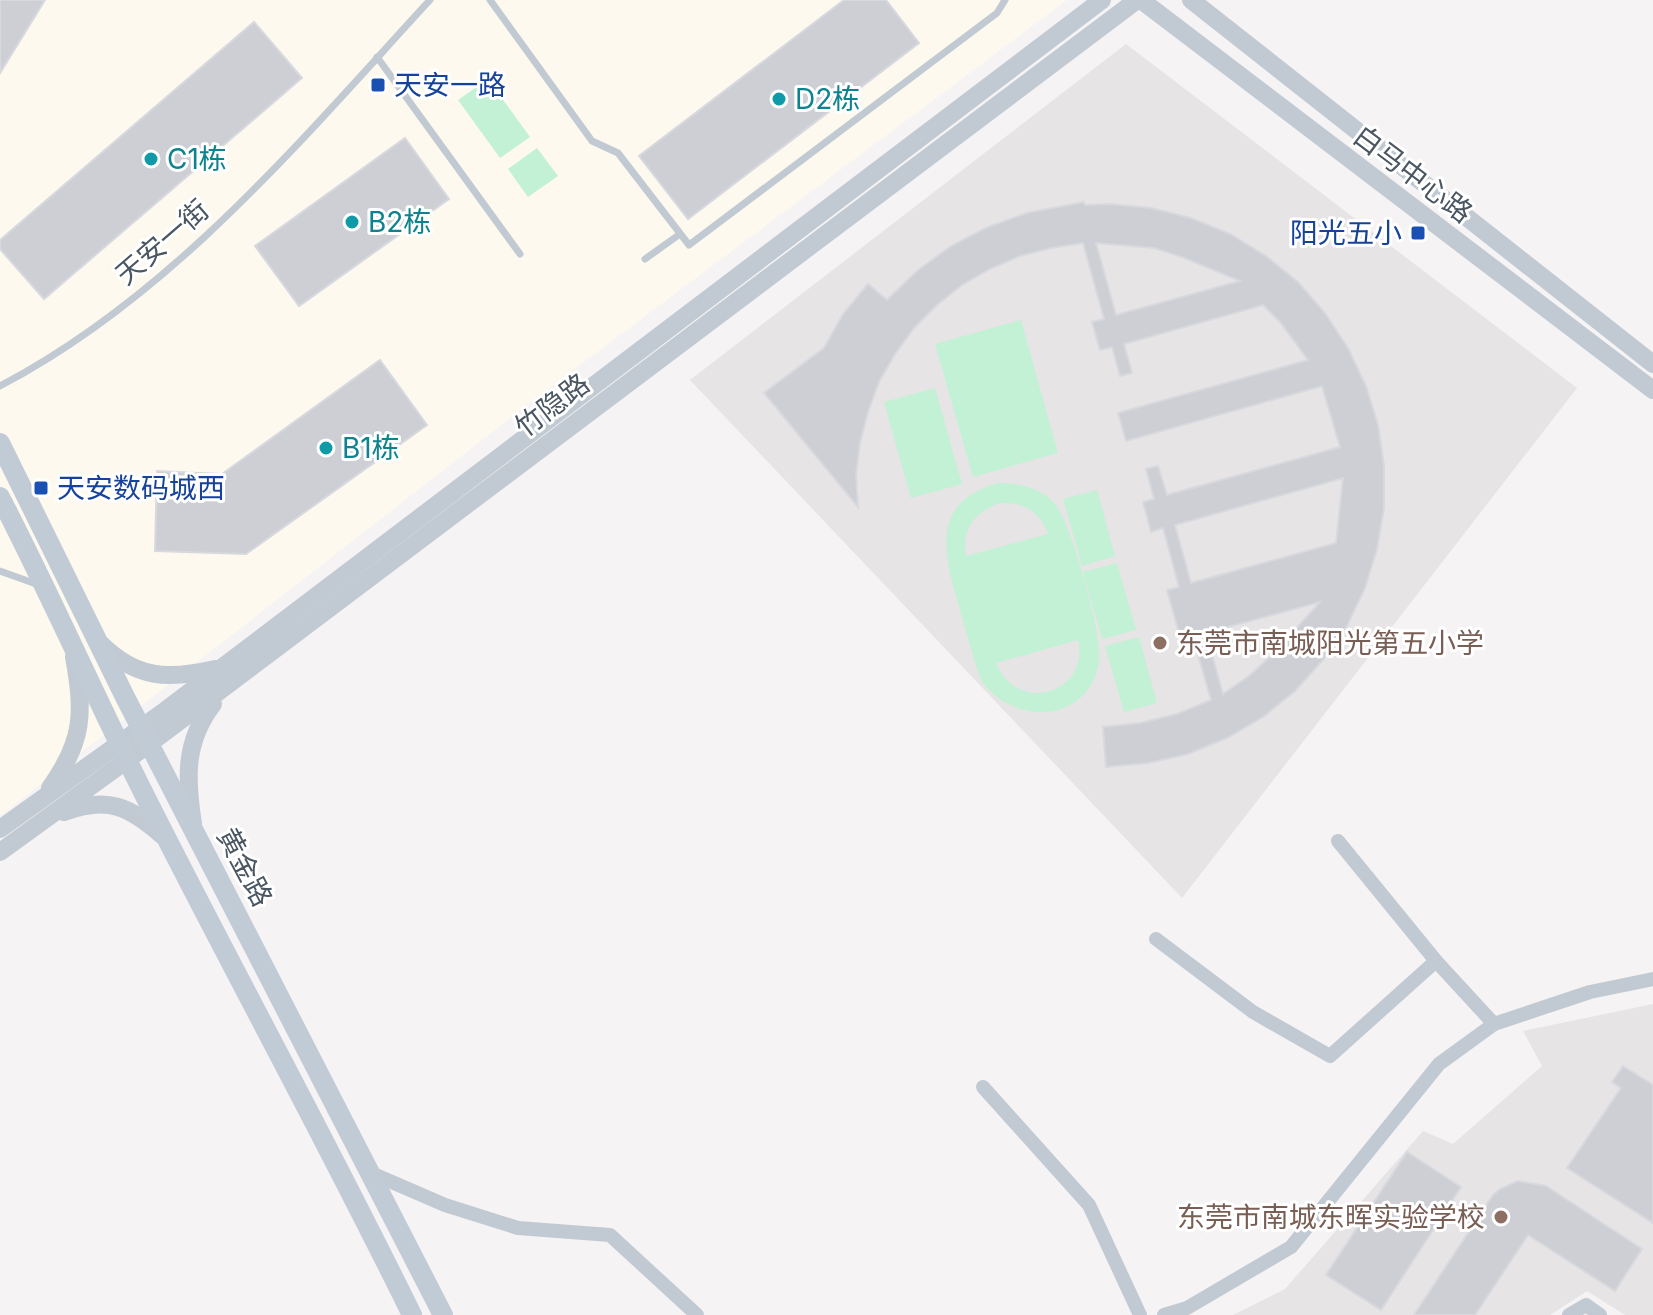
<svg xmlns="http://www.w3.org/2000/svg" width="1653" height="1315" viewBox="0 0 1653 1315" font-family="Inter,'Noto Sans SC',sans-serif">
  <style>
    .commercial { fill: #fdf9ef }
    .education { fill: #e6e4e5 }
    .grass { fill: #c3f1d5; fill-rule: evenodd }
    .building { fill: #cdcfd5; stroke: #d7d9de; stroke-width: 2; fill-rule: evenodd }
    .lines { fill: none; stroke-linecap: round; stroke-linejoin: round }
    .service { stroke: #c1cad2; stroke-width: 7 }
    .minor { stroke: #c1cad2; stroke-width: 14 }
    .tertiary { stroke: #c1cad2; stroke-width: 18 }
    .secondary { stroke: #c1cbd6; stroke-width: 20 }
    .transit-dot { fill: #1a4fb4; stroke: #fff; stroke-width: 3 }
    .culture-dot { fill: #0f9aa8; stroke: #fff; stroke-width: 3 }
    .education-dot { fill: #8d6e63; stroke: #fff; stroke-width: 3 }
    .labels { text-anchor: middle; stroke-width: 6; stroke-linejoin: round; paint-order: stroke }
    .transit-label { font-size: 28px; fill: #164399; stroke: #fff; text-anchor: start }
    .culture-label { font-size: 28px; fill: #0d838f; stroke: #fff; text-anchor: start }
    .street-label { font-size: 28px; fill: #4a5661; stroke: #fff }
    .education-label { font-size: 28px; fill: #785e54; stroke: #fff; text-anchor: start }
  </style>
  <rect width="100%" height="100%" fill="#f5f3f3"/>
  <path class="commercial" d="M0,0H1067L532,401L0,816Z"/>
  <g class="education">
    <path d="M1126,44L1577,388L1182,898L690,380Z"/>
    <path d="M1653,1004V1315H1625L1587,1291L1550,1315H1233L1285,1289L1423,1131L1453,1144L1542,1066L1523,1031Z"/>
  </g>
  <g class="grass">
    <path d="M488,79L530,137L500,158L458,100Z"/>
    <path d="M537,148L558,176L528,197L508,169Z"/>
    <path d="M1021,320L1058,453L973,477L935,344Z"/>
    <path d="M935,388L962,484L911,498L884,402Z"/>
    <path d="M998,483C1019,483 1039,487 1054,503C1071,521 1103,636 1099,661C1090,722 1017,728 982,682C973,659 967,634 960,610C945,557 927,503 998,483ZM1001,503C1024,502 1040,512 1048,534L966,556C961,530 975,510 1001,503ZM1078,640C1090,694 1017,715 996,663Z"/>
    <path d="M1097,490L1115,556L1082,566L1063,499Z"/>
    <path d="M1117,563L1136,630L1102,639L1083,572Z"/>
    <path d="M1139,637L1157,703L1124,712L1105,646Z"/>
  </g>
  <g class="building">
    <path d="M0,0H45L0,73Z"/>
    <path d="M844,0H886L919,43L688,219L639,156Z"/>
    <path d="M254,22L302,78L44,299L0,249V240Z"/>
    <path d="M405,138L449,199L299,306L255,246Z"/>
    <path d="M1084,202L1085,205L1110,204L1151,208L1191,218L1230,234L1266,256L1298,282L1325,313L1348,348L1366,386L1378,425L1384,466V508L1377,549L1365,588L1347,626L1323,660L1295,691L1263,717L1227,738L1188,754L1148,763L1106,767L1103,727L1140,723L1177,714L1211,700L1193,637L1181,640L1167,590L1179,587L1163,528L1151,532L1143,502L1154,499L1146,469L1158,466L1167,495L1340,447L1322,386L1126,441L1118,413L1308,360L1280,322L1263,305L1124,344L1132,373L1120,376L1112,347L1100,350L1092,322L1104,319L1083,243L1051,248L1020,256L990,269L962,285L937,305L914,328L895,354L879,382L868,412L860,443L856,475L858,507L764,393L824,348L843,314L868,284L887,300L917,271L951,246L988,227L1027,213ZM1096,243L1154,248L1182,257L1240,281L1116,315ZM1343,478L1336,543L1191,583L1175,525ZM1320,602L1273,654L1249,676L1223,694L1206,633Z"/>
    <path d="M380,360L427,425L246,554L155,551L157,471L222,474Z"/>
    <path d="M1623,1066L1653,1085V1223L1567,1168L1621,1088L1612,1082Z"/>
    <path d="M1407,1152L1461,1187L1381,1310L1326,1275Z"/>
    <path d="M1518,1181L1546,1186L1642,1249L1615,1291L1528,1235L1475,1315H1414L1493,1195L1500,1189Z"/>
  </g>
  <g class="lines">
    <g class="service">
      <path d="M490,0L592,141L618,153L689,245L997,13L1005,0"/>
      <path d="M377,57L520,254"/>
      <path d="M645,259L680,234"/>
      <path d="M0,386C172,296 301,140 430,0"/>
      <path d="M0,571L39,585"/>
    </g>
    <g class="minor">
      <path d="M1338,841L1436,961L1494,1024"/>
      <path d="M1156,939L1253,1012L1330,1056L1436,961"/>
      <path d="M983,1087L1089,1205L1140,1315"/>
      <path d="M371,1173L445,1205L518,1228L610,1235L697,1315"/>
      <path d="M1164,1315L1187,1308L1291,1247L1439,1064L1494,1024L1590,992L1653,979"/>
      <path d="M1569,1315L1586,1305L1600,1315"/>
    </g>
    <g class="tertiary">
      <path d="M1141,0L1653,390"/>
      <path d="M1191,0L1653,364"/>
      <path d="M100,643C136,679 168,680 215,669"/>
      <path d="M50,788C84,740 84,713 74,657"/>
      <path d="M64,812C108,796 129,806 163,836"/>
      <path d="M193,824C186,779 184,742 213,704"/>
      <path d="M0,829L166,710L1102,0"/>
      <path d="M0,852L149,744L1137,0"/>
    </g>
    <g class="secondary">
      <path d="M0,443L125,697L443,1315"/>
      <path d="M0,497C50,594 94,694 143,792C231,967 326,1139 412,1315"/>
    </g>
  </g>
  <g class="transit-dot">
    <rect x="370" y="77" width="16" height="16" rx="4"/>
    <rect x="1410" y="225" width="16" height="16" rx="4"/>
    <rect x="33" y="480" width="16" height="16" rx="4"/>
  </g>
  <g class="culture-dot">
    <circle cx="779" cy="99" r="8"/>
    <circle cx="151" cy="159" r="8"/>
    <circle cx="352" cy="222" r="8"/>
    <circle cx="326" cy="448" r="8"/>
  </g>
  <g class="education-dot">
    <circle cx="1160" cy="643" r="8"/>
    <circle cx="1501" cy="1217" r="8"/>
  </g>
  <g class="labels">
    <g class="transit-label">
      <text x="394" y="95">天安一路</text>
      <text x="1402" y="243" text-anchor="end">阳光五小</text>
      <text x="57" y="498">天安数码城西</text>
    </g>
    <g class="culture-label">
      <text x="795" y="109">D2栋</text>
      <text x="167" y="169">C1栋</text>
      <text x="368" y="232">B2栋</text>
      <text x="342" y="458">B1栋</text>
    </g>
    <g class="street-label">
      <text transform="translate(1413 174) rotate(37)" y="10">白马中心路</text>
      <text transform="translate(162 242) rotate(-41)" y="10">天安一街</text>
      <text transform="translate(552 405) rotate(-37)" y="10">竹隐路</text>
      <text transform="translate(245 867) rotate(62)" y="10">黄金路</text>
    </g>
    <g class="education-label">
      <text x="1176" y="653">东莞市南城阳光第五小学</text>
      <text x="1485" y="1227" text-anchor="end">东莞市南城东晖实验学校</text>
    </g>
  </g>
</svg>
